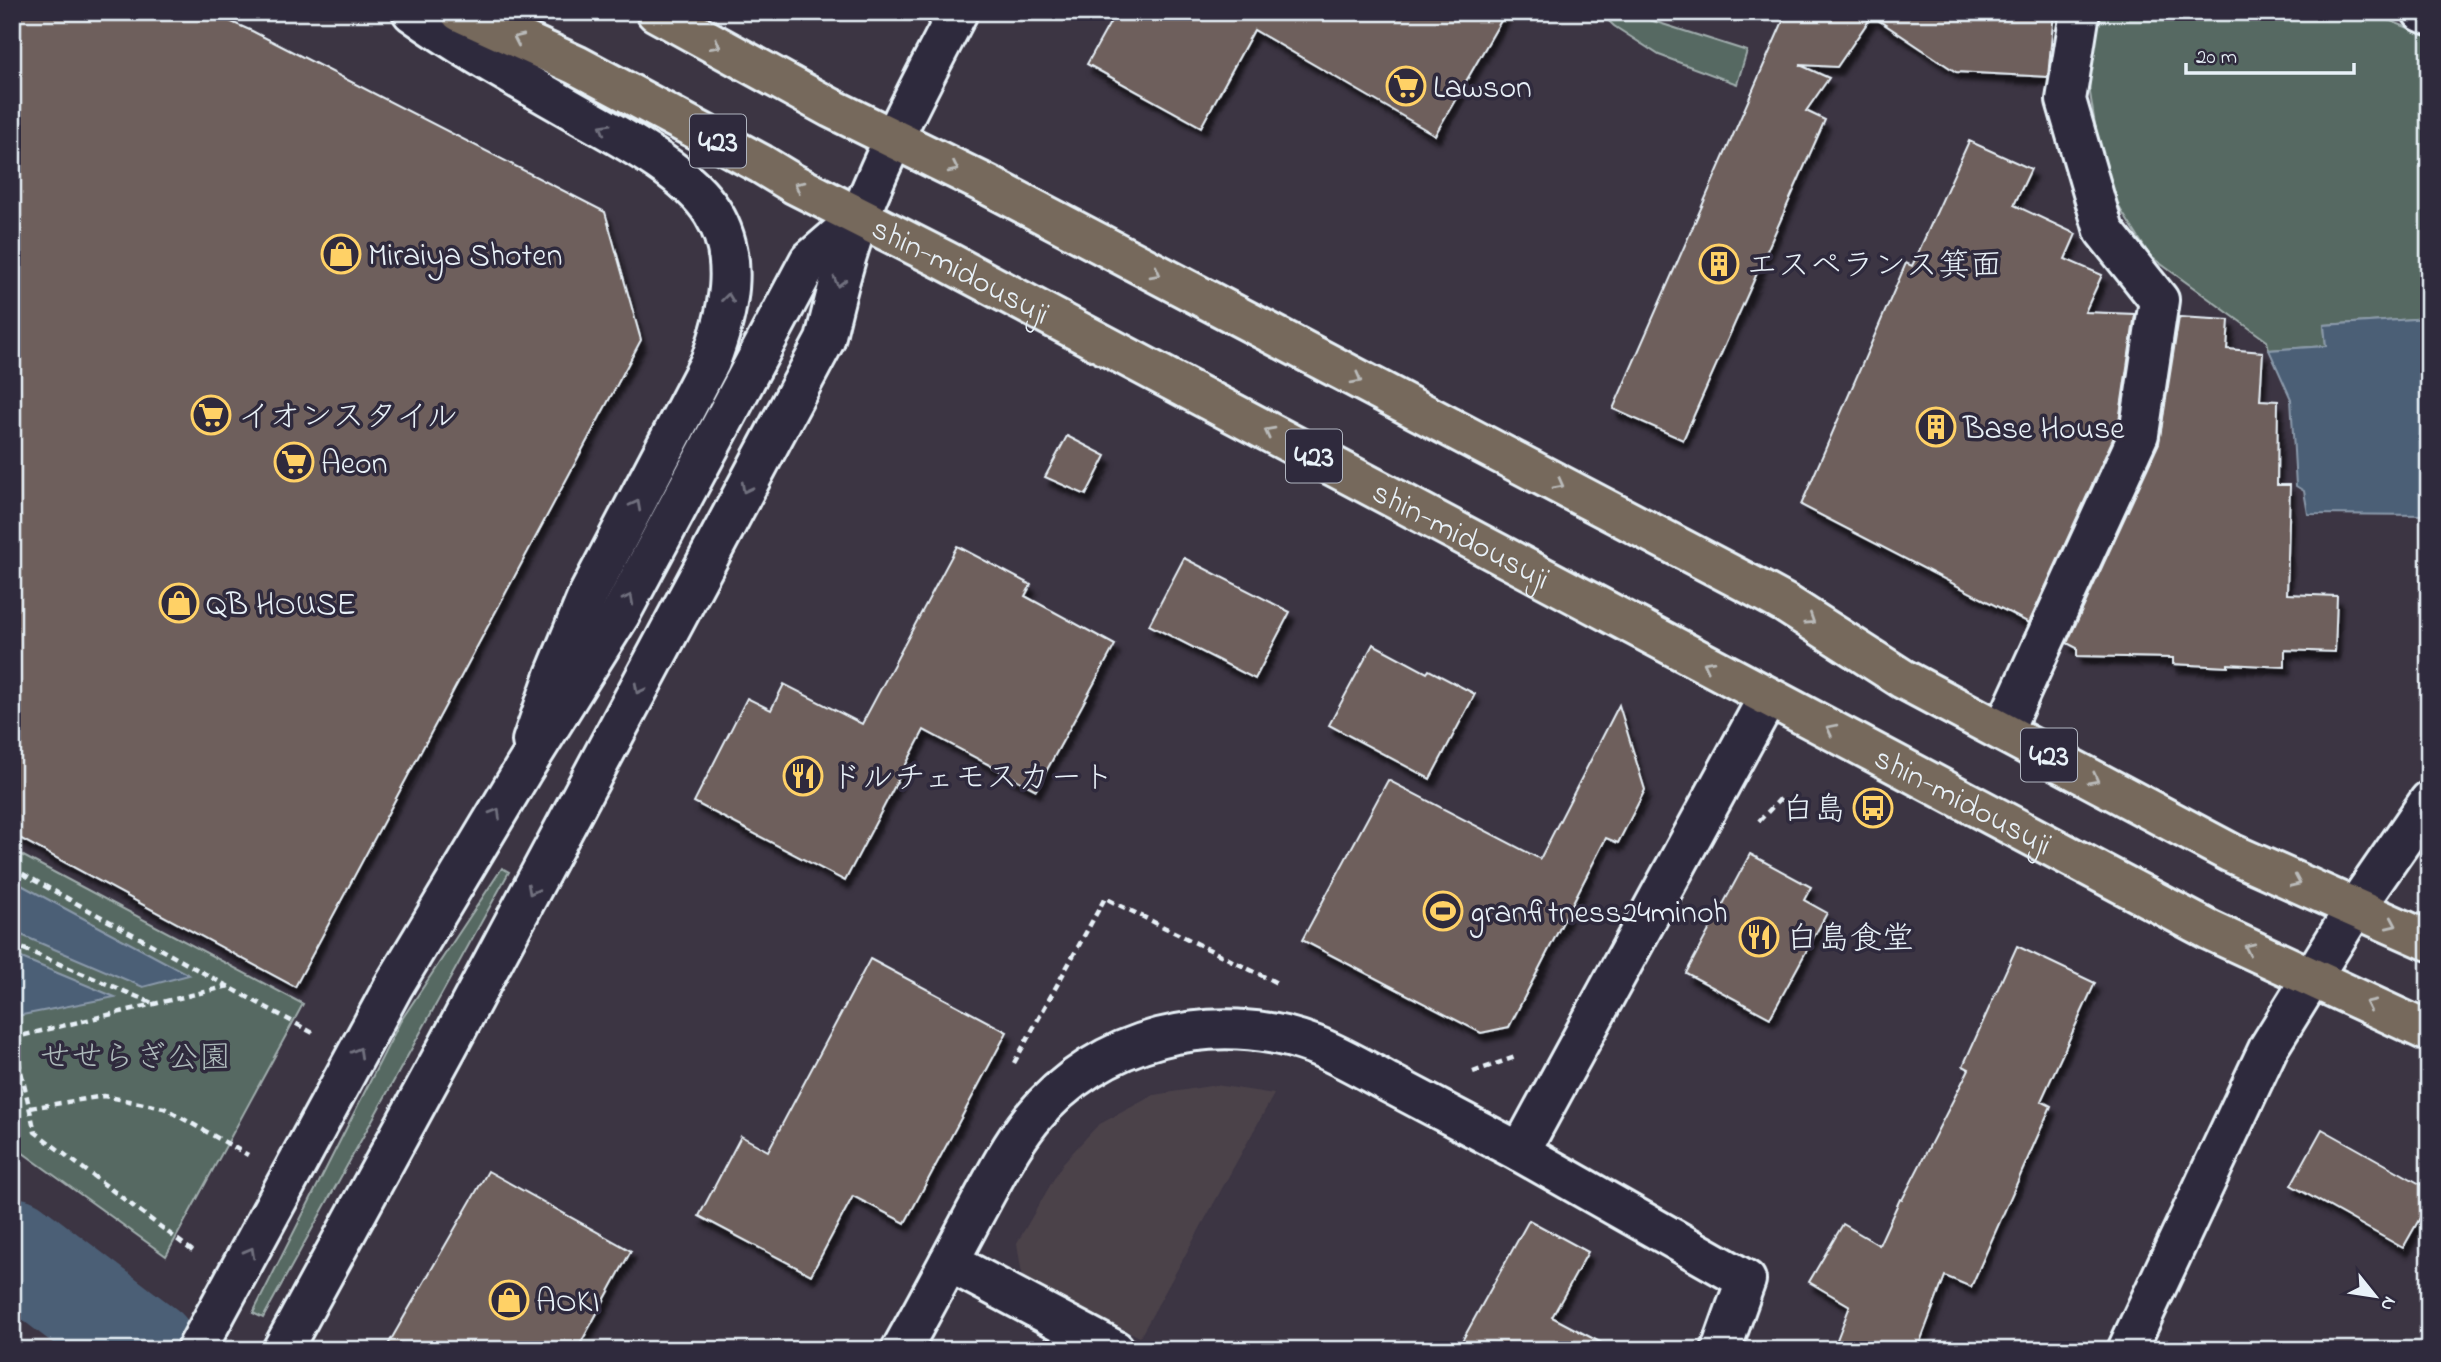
<svg xmlns="http://www.w3.org/2000/svg" width="2441" height="1362" viewBox="0 0 2441 1362" font-family="'Indie Flower','Klee One',sans-serif">
  <style>
    .built { fill: #4b424a }
    .green { fill: #576962; stroke: #a0adad; stroke-width: 2 }
    .water { fill: #4b5f76; stroke: #8a99aa; stroke-width: 2 }
    .lines { fill: none; stroke-linecap: round; stroke-linejoin: round }
    .river { stroke: #4b5f76; stroke-width: 102 }
    .building { fill: #6e5f5b; stroke: #e8f1f8; stroke-width: 2; filter: url(#shadow) }
    .minor-casing { stroke: #e8f1f8; stroke-width: 44 }
    .tertiary-casing { stroke: #e8f1f8; stroke-width: 44 }
    .trunk-casing { stroke: #e8f1f8; stroke-width: 44 }
    .path { stroke: #e8f1f8; stroke-width: 4.5; stroke-dasharray: 7 5; stroke-linecap: butt }
    .minor { stroke: #2f2a3d; stroke-width: 38 }
    .tertiary { stroke: #2f2a3d; stroke-width: 38 }
    .trunk { stroke: #76695c; stroke-width: 38 }
    .oneway { stroke: #babbba }
    .oneway2 { stroke: #70707e }
    .labels { text-anchor: middle; stroke-width: 7; stroke-linejoin: round; paint-order: stroke }
    .shield { fill: #2f2a3d; stroke: #b0b5c0; stroke-width: 2 }
    .shield-label { font-size: 30px; font-weight: bold; fill: #e8f1f8 }
    .poi-label { font-size: 32px; fill: #e8f1f8; stroke: #2f2a3d; text-anchor: start }
    .street-label { font-size: 32px; fill: #e8f1f8; stroke: #2f2a3d }
    .park-label { font-size: 32px; fill: #aebbbc; stroke: #2f2a3d }
  </style>
  <defs>
    <filter id="shadow"><feDropShadow dx="4.5" dy="8" stdDeviation="2" flood-color="#0009"/></filter>
  </defs>
  <rect width="100%" height="100%" fill="#3c3543"/>
  <filter id="ink" filterUnits="userSpaceOnUse"><feTurbulence type="fractalNoise" baseFrequency=".0143" numOctaves="2"/><feDisplacementMap in="SourceGraphic" scale="14" xChannelSelector="R" yChannelSelector="G"/><feConvolveMatrix kernelMatrix="1 2 1 2 8 2 1 2 1" color-interpolation-filters="sRGB"/></filter>
  <g filter="url(#ink)">
    <path class="built" d="M1216,1085L1274,1094L1140,1337L1023,1281L1017,1243L1063,1163L1098,1125L1154,1095Z"/>
    <g class="green">
      <path d="M1599,12H1638L1650,20L1747,51L1737,84L1659,55L1614,26Z"/>
      <path d="M2092,12H2368L2429,36V318L2324,325L2326,346L2269,350L2267,341L2150,256L2117,204L2100,157L2085,61Z"/>
      <path d="M12,850L303,1004L166,1256L12,1145Z"/>
      <path d="M502,868L509,872L263,1318L253,1313L400,1022Z"/>
    </g>
    <g class="water">
      <path d="M2429,318V515L2308,514L2304,491L2296,486L2291,399L2269,350L2326,346L2324,325Z"/>
      <path d="M12,880L189,975L143,987L12,931Z"/>
      <path d="M12,954L115,997L12,1017Z"/>
    </g>
    <g class="lines">
      <path class="river" d="M12,1248L146,1350"/>
    </g>
    <g class="building">
      <path d="M12,12H209L252,31L605,212L641,340L295,987L12,834Z"/>
      <path d="M1116,12H1506L1435,135L1254,30L1201,127L1087,64Z"/>
      <path d="M1787,12H2054L2048,77L1956,72L1872,16L1837,67L1800,65L1829,78L1806,111L1825,120L1683,440L1613,409Z"/>
      <path d="M1969,141L2031,169L2014,205L2076,234L2065,259L2102,275L2085,312L2135,314L2118,428L2029,623L1801,505L1906,263L1912,266Z"/>
      <path d="M2179,317L2229,320L2227,349L2263,352L2260,400L2278,401L2277,485H2290L2287,594L2337,596L2335,652L2285,650V667L2228,664V667L2173,664V658L2077,656V648L2067,643L2159,443Z"/>
      <path d="M1067,436L1106,456L1086,495L1045,477Z"/>
      <path d="M957,546L1031,585L1025,596L1115,645L1036,790L924,730L845,881L694,802L747,698L771,710L784,684L862,724Z"/>
      <path d="M1184,558L1290,612L1255,679L1149,625Z"/>
      <path d="M1373,644L1427,673L1429,670L1475,694L1430,779L1329,725Z"/>
      <path d="M1619,705L1645,790L1618,843L1606,838L1509,1027L1481,1033L1302,940L1388,780L1540,859Z"/>
      <path d="M1750,854L1811,887L1804,900L1827,913L1770,1018L1686,973Z"/>
      <path d="M2017,946L2095,983L2041,1101L2051,1106L1971,1287L1945,1276L1917,1350H1833L1850,1306L1809,1282L1843,1224L1879,1245L1900,1199L1902,1200L1969,1069L1963,1066Z"/>
      <path d="M870,959L1007,1032L905,1223L853,1196L811,1275L699,1216L741,1136L768,1151Z"/>
      <path d="M2322,1129L2429,1189V1202L2403,1248L2291,1185Z"/>
      <path d="M488,1171L631,1251L577,1350H385Z"/>
      <path d="M1529,1220L1588,1252L1552,1317L1615,1350H1457Z"/>
    </g>
    <g class="lines">
      <defs>
        <g id="minor">
          <path d="M412,12C465,50 524,82 581,115C622,138 688,172 713,213C742,260 728,314 710,362L588,595L555,675L532,741"/>
          <path d="M2422,12L2429,15"/>
          <path d="M2003,731L2139,434L2159,300L2104,231L2066,100L2080,12"/>
          <path d="M1520,1152L1746,1280L1721,1350"/>
          <path d="M949,1262L1115,1350"/>
          <path d="M2127,1350L2269,1047L2355,908L2429,801"/>
        </g>
        <g id="tertiary">
          <path d="M196,1350L393,987L523,770L620,615L809,261L860,217"/>
          <path d="M282,1350L448,1046L825,340C835,298 845,256 860,216C888,145 923,79 958,12"/>
          <path d="M901,1350C926,1305 950,1260 974,1215C992,1182 1008,1149 1031,1120C1097,1037 1216,1008 1314,1045C1340,1055 1365,1070 1389,1083C1433,1106 1476,1129 1520,1152L1768,697"/>
        </g>
        <g id="trunk">
          <path id="s1" d="M460,12L576,65L761,164L794,184L946,261L2209,930L2429,1032"/>
          <path d="M656,12L831,108L988,185L1751,585L1786,604L1903,679L2231,853L2429,941"/>
        </g>
      </defs>
      <use href="#minor" class="minor-casing"/>
      <use href="#tertiary" class="tertiary-casing"/>
      <use href="#trunk" class="trunk-casing"/>
      <g class="path">
        <path d="M1759,821L1783,796"/>
        <path d="M12,868L313,1033"/>
        <path d="M12,944L152,1003"/>
        <path d="M13,1037L35,1132L194,1252"/>
        <path d="M12,1038L229,986"/>
        <path d="M1014,1063L1105,898L1277,983"/>
        <path d="M1473,1072L1515,1057"/>
        <path d="M30,1108L104,1096L164,1108L248,1155"/>
        <path d="M142,1350L147,1340"/>
      </g>
      <use href="#minor" class="minor"/>
      <use href="#tertiary" class="tertiary"/>
      <use href="#trunk" class="trunk"/>
    </g>
    <defs><path id="oneway-chevron" d="M-2-3.5L2.5 0L-2 3.5" fill="none" stroke-width="1.6" stroke-linecap="round" stroke-linejoin="round" transform="scale(1.75)"/></defs>
    <g class="oneway">
      <use href="#oneway-chevron" transform="translate(518 39) rotate(-155)"/>
      <use href="#oneway-chevron" transform="translate(716 45) rotate(29)"/>
      <use href="#oneway-chevron" transform="translate(954 168) rotate(26)"/>
      <use href="#oneway-chevron" transform="translate(799 186) rotate(-152)"/>
      <use href="#oneway-chevron" transform="translate(1156 273) rotate(28)"/>
      <use href="#oneway-chevron" transform="translate(1357 379) rotate(28)"/>
      <use href="#oneway-chevron" transform="translate(1269 432) rotate(-152)"/>
      <use href="#oneway-chevron" transform="translate(1559 484) rotate(28)"/>
      <use href="#oneway-chevron" transform="translate(1810 620) rotate(33)"/>
      <use href="#oneway-chevron" transform="translate(1708 665) rotate(-152)"/>
      <use href="#oneway-chevron" transform="translate(1831 729) rotate(-153)"/>
      <use href="#oneway-chevron" transform="translate(2094 779) rotate(28)"/>
      <use href="#oneway-chevron" transform="translate(2296 882) rotate(24)"/>
      <use href="#oneway-chevron" transform="translate(2392 924) rotate(24)"/>
      <use href="#oneway-chevron" transform="translate(2249 948) rotate(-155)"/>
      <use href="#oneway-chevron" transform="translate(2370 1004) rotate(-155)"/>
    </g>
    <g class="oneway2">
      <use href="#oneway-chevron" transform="translate(604 128) rotate(-150)"/>
      <use href="#oneway-chevron" transform="translate(839 282) rotate(105)"/>
      <use href="#oneway-chevron" transform="translate(728 298) rotate(-83)"/>
      <use href="#oneway-chevron" transform="translate(746 488) rotate(118)"/>
      <use href="#oneway-chevron" transform="translate(636 505) rotate(-62)"/>
      <use href="#oneway-chevron" transform="translate(629 599) rotate(-62)"/>
      <use href="#oneway-chevron" transform="translate(639 689) rotate(118)"/>
      <use href="#oneway-chevron" transform="translate(496 813) rotate(-59)"/>
      <use href="#oneway-chevron" transform="translate(532 890) rotate(118)"/>
      <use href="#oneway-chevron" transform="translate(358 1052) rotate(-61)"/>
      <use href="#oneway-chevron" transform="translate(250 1252) rotate(-61)"/>
    </g>
  </g>
  <defs>
    <symbol id="supermarket-ring" viewBox="-11 -11 22 22"><circle r="9.5" fill="#2f2a3d" stroke="#ffd166" stroke-width="1.5"/><path d="M-6-5.5h2.5l.6 2H6L4.5 2H-2.5L-4.4-4H-6ZM-1.5 3.2a1.3 1.3 0 1 0 .1 0ZM3 3.2a1.3 1.3 0 1 0 .1 0Z" fill="#ffd166"/></symbol>
    <symbol id="shop-ring" viewBox="-11 -11 22 22"><circle r="9.5" fill="#2f2a3d" stroke="#ffd166" stroke-width="1.5"/><path d="M-5-2.5h2.3a2.7 3.5 0 0 1 5.4 0H5L5.5 6h-11ZM-1.5-2.5h3a1.5 2.3 0 0 0-3 0Z" fill="#ffd166"/></symbol>
    <symbol id="building-ring" viewBox="-11 -11 22 22"><circle r="9.5" fill="#2f2a3d" stroke="#ffd166" stroke-width="1.5"/><path d="M-4-6H4V6H1V3H-1V6H-4ZM-2.5-4.3h1.7v1.8h-1.7ZM.8-4.3h1.7v1.8H.8ZM-2.5-1h1.7V.8h-1.7ZM.8-1h1.7V.8H.8Z" fill="#ffd166"/></symbol>
    <symbol id="restaurant-ring" viewBox="-11 -11 22 22"><circle r="9.5" fill="#2f2a3d" stroke="#ffd166" stroke-width="1.5"/><path d="M-5-6h1v4h1v-4h1v4h1v-4h1v5L-1.5 .5V6h-2V.5L-5-1ZM5-6V6H3V1.5H1.5Q1.5-4 5-6Z" fill="#ffd166"/></symbol>
    <symbol id="bus-ring" viewBox="-11 -11 22 22"><circle r="9.5" fill="#2f2a3d" stroke="#ffd166" stroke-width="1.5"/><path d="M-5-6H5V4H4V6H2V4H-2V6H-4V4H-5ZM-3.5-4V0h7V-4ZM-3.5 1.2v1.5H-2V1.2ZM2 1.2v1.5H3.5V1.2Z" fill="#ffd166"/></symbol>
    <symbol id="stadium-ring" viewBox="-11 -11 22 22"><circle r="9.5" fill="#2f2a3d" stroke="#ffd166" stroke-width="1.5"/><path d="M0-5a6.5 5 0 1 0 0 10a6.5 5 0 1 0 0-10ZM-3.5-1.8h7v3.6h-7Z" fill="#ffd166"/></symbol>
  </defs>
  <g fill-rule="evenodd">
    <use href="#supermarket-ring" x="1384" y="64" width="44" height="44"/>
    <use href="#shop-ring" x="319" y="232" width="44" height="44"/>
    <use href="#building-ring" x="1697" y="242" width="44" height="44"/>
    <use href="#supermarket-ring" x="189" y="393" width="44" height="44"/>
    <use href="#building-ring" x="1914" y="405" width="44" height="44"/>
    <use href="#supermarket-ring" x="272" y="440" width="44" height="44"/>
    <use href="#shop-ring" x="157" y="581" width="44" height="44"/>
    <use href="#restaurant-ring" x="781" y="754" width="44" height="44"/>
    <use href="#bus-ring" x="1851" y="786" width="44" height="44"/>
    <use href="#stadium-ring" x="1421" y="889" width="44" height="44"/>
    <use href="#restaurant-ring" x="1737" y="915" width="44" height="44"/>
    <use href="#shop-ring" x="487" y="1278" width="44" height="44"/>
  </g>
  <g class="labels">
    <g class="shield">
      <rect x="690" y="114.5" width="56" height="53" rx="5"/>
      <rect x="1286" y="429.5" width="56" height="53" rx="5"/>
      <rect x="2021" y="728.5" width="56" height="53" rx="5"/>
    </g>
    <g class="shield-label">
      <text x="718" y="151">423</text>
      <text x="1314" y="466">423</text>
      <text x="2049" y="765">423</text>
    </g>
    <g class="poi-label">
      <text x="1433" y="97">Lawson</text>
      <text x="368" y="265">Miraiya Shoten</text>
      <text x="1746" y="275">エスペランス箕面</text>
      <text x="238" y="426">イオンスタイル</text>
      <text x="1963" y="438">Base House</text>
      <text x="321" y="473">Aeon</text>
      <text x="206" y="614">QB HOUSE</text>
      <text x="830" y="787">ドルチェモスカート</text>
      <text x="1846" y="819" text-anchor="end">白島</text>
      <text x="1470" y="922">granfitness24minoh</text>
      <text x="1786" y="948">白島食堂</text>
      <text x="536" y="1311">AOKI</text>
    </g>
    <g class="street-label">
      <text dy="11" stroke="none"><textPath href="#s1" startOffset="564">shin-midousuji</textPath></text>
      <text dy="11" stroke="none"><textPath href="#s1" startOffset="1130">shin-midousuji</textPath></text>
      <text dy="11" stroke="none"><textPath href="#s1" startOffset="1698">shin-midousuji</textPath></text>
    </g>
    <g class="park-label">
      <text x="135" y="1067">せせらぎ公園</text>
    </g>
  </g>
  <rect width="2441" height="1362" fill="none" stroke="#2f2a3d" stroke-width="42"/>
  <rect x="21" y="21" width="2399" height="1320" fill="none" stroke="#e8f1f8" stroke-width="2.5" filter="url(#ink)"/>
  <g transform="translate(2375 1296) rotate(120)" stroke="#2f2a3d" stroke-width="5" paint-order="stroke">
  <path d="M0-5L12 26L0 18L-12 26Z" fill="#e8f1f8"/>
  <text y="-10" font-size="19" font-weight="bold" text-anchor="middle" fill="#e8f1f8">N</text>
  </g>
  <path d="M2186 63v10h168v-10" fill="none" stroke="#e8f1f8" stroke-width="3.5"/>
  <text x="2196" y="63" font-size="21" fill="#e8f1f8" stroke="#2f2a3d" stroke-width="5" paint-order="stroke">20 m</text>
</svg>
